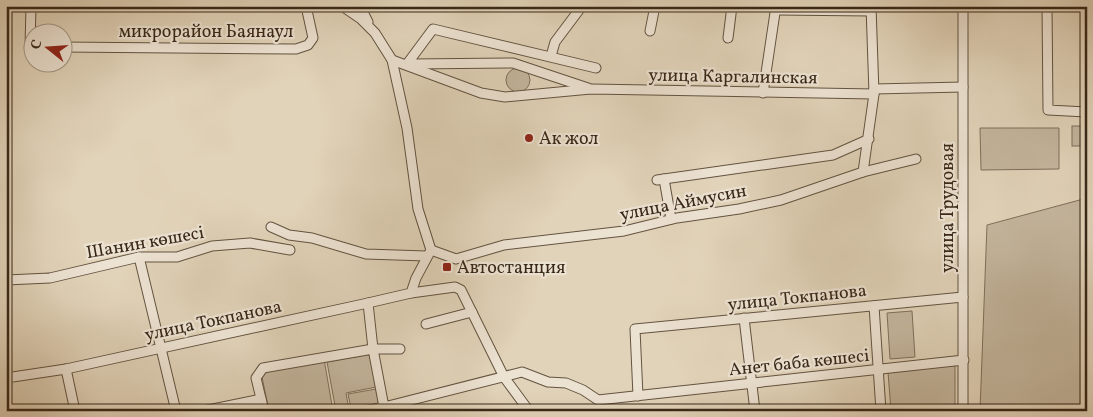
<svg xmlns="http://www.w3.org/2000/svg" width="1093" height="417" viewBox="0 0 1093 417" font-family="Vollkorn,serif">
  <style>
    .green { fill: #c4b69e; stroke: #7e6f5b }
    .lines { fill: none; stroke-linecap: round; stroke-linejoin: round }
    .minor-casing { stroke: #635340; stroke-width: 11 }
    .minor { stroke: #ece2d2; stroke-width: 9 }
    .poi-dot { fill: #8f2418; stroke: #ece2d2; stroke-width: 2 }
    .labels { text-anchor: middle; stroke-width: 4.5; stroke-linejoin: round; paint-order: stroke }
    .street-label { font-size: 18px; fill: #392818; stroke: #ece2d2 }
    .poi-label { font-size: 18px; fill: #392818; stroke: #ece2d2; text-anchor: start }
  </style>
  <rect width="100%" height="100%" fill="#e1d3b9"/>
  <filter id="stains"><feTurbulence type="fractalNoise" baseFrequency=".004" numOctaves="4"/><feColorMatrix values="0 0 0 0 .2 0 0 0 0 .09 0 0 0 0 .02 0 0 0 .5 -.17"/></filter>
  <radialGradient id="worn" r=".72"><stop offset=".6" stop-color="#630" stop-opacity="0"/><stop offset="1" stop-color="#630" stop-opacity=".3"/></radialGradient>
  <g class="green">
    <circle cx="518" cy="80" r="12"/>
    <rect x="1072" y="126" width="15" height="20"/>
    <path d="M980,128H1059V169L981,170Z"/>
    <path d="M1087,198V411H980L987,225Z"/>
    <path d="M912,311L915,357L890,359L887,313Z"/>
    <path d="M366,355H370L376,387L346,393L349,410L336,411L327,362Z"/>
    <path d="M324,359L333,411H269L262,377L268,368Z"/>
    <path d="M955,365V411H891L888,372Z"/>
    <path d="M376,389L379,403L351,408L348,394Z"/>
  </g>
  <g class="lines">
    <defs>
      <g id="minor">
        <path d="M31,6L30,47H32"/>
        <path d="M342,6L361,19L375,33L392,60L407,128L418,209L431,250"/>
        <path d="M360,6L368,22"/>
        <path d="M1047,6L1048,110L1087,112"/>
        <path d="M776,10L871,11"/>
        <path d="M650,31L655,6"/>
        <path d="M728,38L732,6"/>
        <path d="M62,47L296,49L308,45L313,38L306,6"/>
        <path d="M551,56L555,42L582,6"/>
        <path d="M392,60L481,93L505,97L591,89L874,94"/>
        <path d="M407,64L433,29L596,68"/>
        <path d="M410,64L513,63L588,88"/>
        <path d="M874,89L963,87"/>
        <path d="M763,93L776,6"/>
        <path d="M863,172L874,94L871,6"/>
        <path d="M664,179L671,219"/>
        <path d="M657,180L833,155L869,139"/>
        <path d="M271,227L289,235L312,238L366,254L426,256"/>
        <path d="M431,250L416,278L411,293L368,303L373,349L384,407L522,372L548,382L566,383L583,390L598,400L964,360"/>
        <path d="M431,250L456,259L504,245L624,231L677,218L739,209L781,200L863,172L916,159"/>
        <path d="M139,257L176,411"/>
        <path d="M6,280L50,278L139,257H177L212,246L250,243L290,250"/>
        <path d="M411,293L455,287L461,290L504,377L529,411"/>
        <path d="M874,306L881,411"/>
        <path d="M744,318L755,411"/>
        <path d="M426,324L472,312"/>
        <path d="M66,369L75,411"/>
        <path d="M6,378L66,369L368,303"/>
        <path d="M638,396L635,329L963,297"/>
        <path d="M203,411L261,399"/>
        <path d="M245,411L263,407"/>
        <path d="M264,411L256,378L263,368L373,349H400"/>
        <path d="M366,411L384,407"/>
        <path d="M963,411V6"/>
      </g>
    </defs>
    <use href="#minor" class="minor-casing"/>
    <use href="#minor" class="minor"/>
  </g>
  <g class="poi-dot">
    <circle cx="529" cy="138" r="5"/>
    <rect x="442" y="262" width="10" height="10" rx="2.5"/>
  </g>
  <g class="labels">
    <g class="street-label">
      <text x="206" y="37">микрорайон Баянаул</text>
      <text transform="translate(733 76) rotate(1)" y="6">улица Каргалинская</text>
      <text transform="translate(683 202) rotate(-11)" y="6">улица Аймусин</text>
      <text transform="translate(947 208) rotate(-90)" y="6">улица Трудовая</text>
      <text transform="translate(145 242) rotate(-10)" y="6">Шанин көшесі</text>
      <text transform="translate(797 297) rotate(-6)" y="6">улица Токпанова</text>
      <text transform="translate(213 320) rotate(-12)" y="6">улица Токпанова</text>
      <text transform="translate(799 362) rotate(-6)" y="6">Анет баба көшесі</text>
    </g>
    <g class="poi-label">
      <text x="539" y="144">Ак жол</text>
      <text x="457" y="273">Автостанция</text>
    </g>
  </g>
  <rect width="1093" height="417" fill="none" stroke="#e1d3b9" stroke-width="25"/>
  <rect x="8" y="8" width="1078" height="402" fill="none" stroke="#392818" stroke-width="2.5"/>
  <rect x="12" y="12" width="1068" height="392" fill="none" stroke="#392818"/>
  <g transform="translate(48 48) rotate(287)"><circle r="24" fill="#ece2d2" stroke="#a49888"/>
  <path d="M0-4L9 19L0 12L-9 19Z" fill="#8f2418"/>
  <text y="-8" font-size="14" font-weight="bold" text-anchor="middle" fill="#392818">С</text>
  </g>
  <rect width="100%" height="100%" filter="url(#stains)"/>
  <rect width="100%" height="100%" fill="url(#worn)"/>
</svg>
